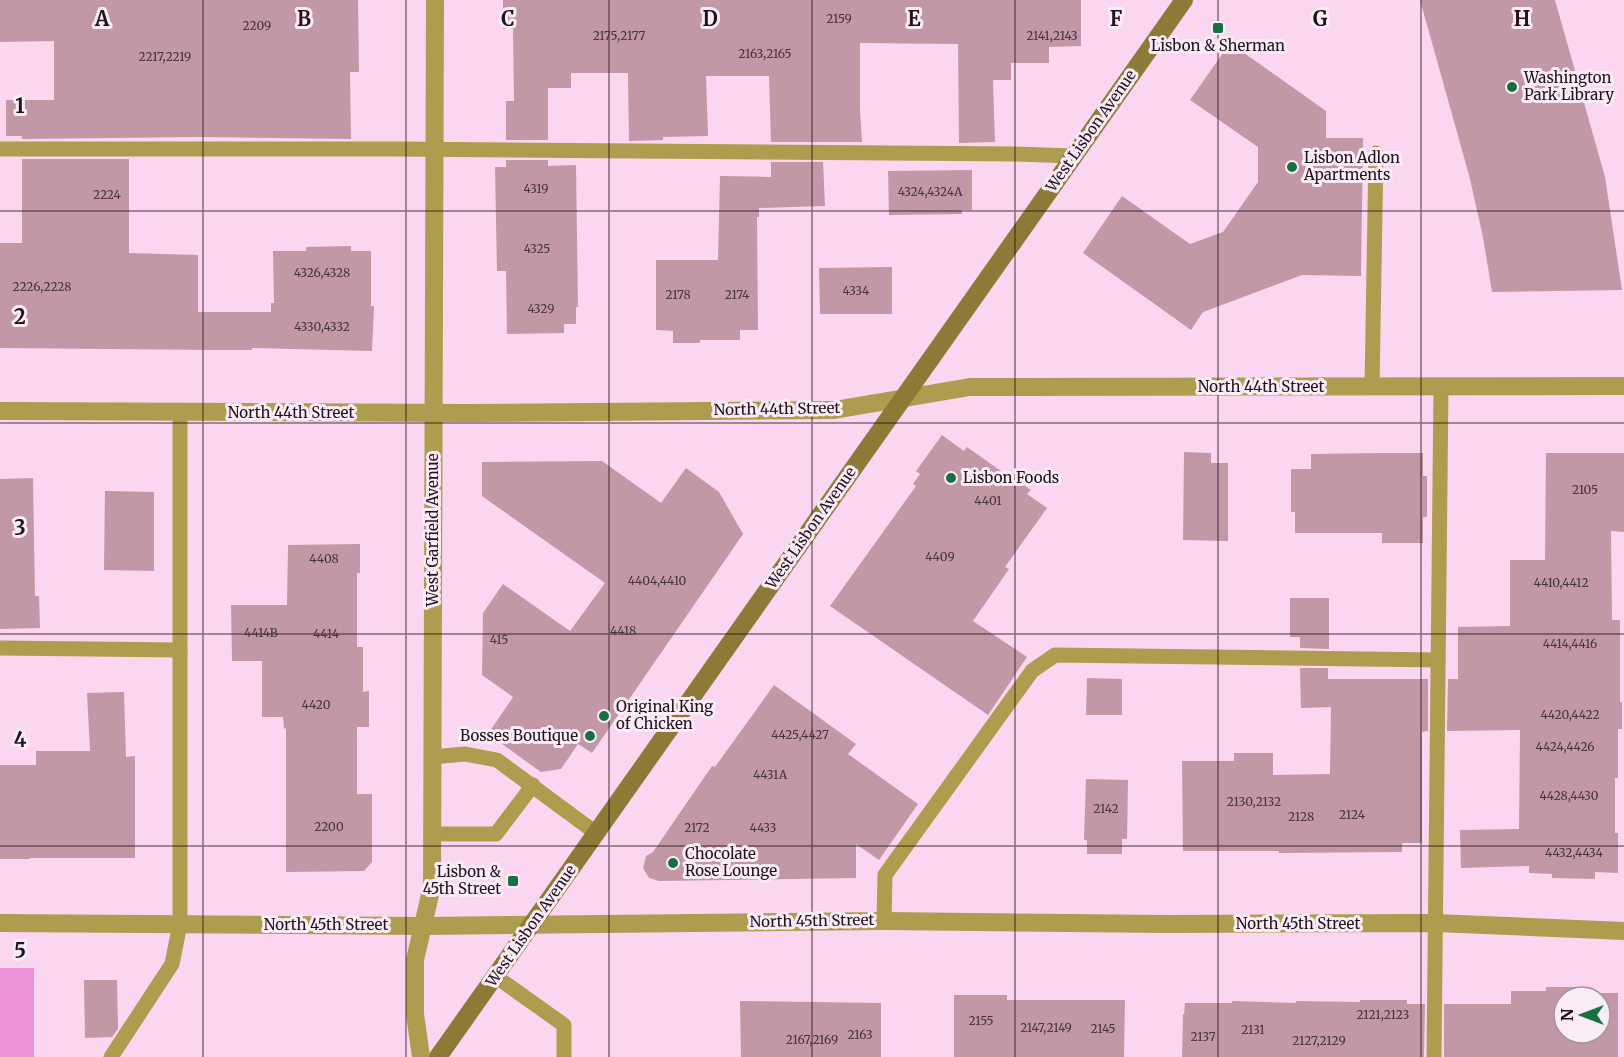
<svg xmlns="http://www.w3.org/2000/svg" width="1624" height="1057" viewBox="0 0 1624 1057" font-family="Merriweather,serif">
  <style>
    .green { fill: #ef92d9 }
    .building { fill: #c298a6; fill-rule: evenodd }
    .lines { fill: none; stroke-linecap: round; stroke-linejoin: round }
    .lane { stroke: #af9d4f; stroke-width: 15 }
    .street { stroke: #af9d4f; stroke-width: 18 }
    .secondary { stroke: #8b7b36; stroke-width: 18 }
    .grid { fill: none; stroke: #1e121b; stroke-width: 1.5; stroke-opacity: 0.55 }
    .poi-dot { fill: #177044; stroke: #faebf6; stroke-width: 2 }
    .labels { text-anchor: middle; stroke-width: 6; stroke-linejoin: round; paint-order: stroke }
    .number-label { font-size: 12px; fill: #47343e }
    .poi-label { font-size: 15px; fill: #1e121b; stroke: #faebf6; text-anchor: start }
    .street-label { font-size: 15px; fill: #1e121b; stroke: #faebf6 }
    .grid-label { font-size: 20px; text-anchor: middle; font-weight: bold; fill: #1e121b; stroke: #faebf6; stroke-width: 6; stroke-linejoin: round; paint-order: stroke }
  </style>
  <rect width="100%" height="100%" fill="#fbd6f1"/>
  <rect class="green" x="0" y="968" width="34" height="89"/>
  <g class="building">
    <path d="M0,0H358L359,72H350L351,139L200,137L22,139V136H6V100H54V41L0,42Z"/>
    <path d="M503,0H1081V46L1049,47V63H1011V80H993L995,142L959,143L958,44L860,43V111L862,142H771L769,76H706L708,136L663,137V140L629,141L628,73H571V88H548V140H506V101H514L513,29H503Z"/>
    <path d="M1420,0H1555L1605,177L1622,290L1492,292L1483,237L1469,175Z"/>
    <path d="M1230,43L1326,111V138H1363L1361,276L1302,275L1203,312L1191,330L1083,253L1122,196L1190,244L1223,232L1258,182V147L1190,100Z"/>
    <path d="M22,159H129V253L198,255V312H271V303H274L273,251H306V247L351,246V251H371V306H374L372,351L252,348V350H217L0,348V243H22Z"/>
    <path d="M506,160H548V166L576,165L578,307H576V324H564V333L507,334L506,271H497L495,167H506Z"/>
    <path d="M771,162H823L825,206L759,208V217H757L758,330H740V340H700V343H673V331L656,330V260H718L720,176L771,177Z"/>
    <path d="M972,170V210H962V214L889,215L888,171Z"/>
    <path d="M892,267V314H820L819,268Z"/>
    <path d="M942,435L964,451L967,447L1005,474L1006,472L1031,490L1027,494L1047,508L1005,567L1009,569L973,621L1027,657L988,715L830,606L916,486L913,484L920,474L916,471Z"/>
    <path d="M1184,452L1211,453V463H1228V541L1183,540Z"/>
    <path d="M1382,453H1423V476H1427V517H1423V543H1382V533H1295V512H1291V469H1311V454Z"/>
    <path d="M1546,453H1624V532L1611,531L1612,620H1620V702H1622V729H1618V778H1615V833H1618V873L1595,872V879L1552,878V874L1529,873V866L1461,868L1460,830L1519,829L1520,730L1447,731L1448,679H1458V627L1510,626V560H1545Z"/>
    <path d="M602,461L661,503L686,468L719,492L743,534L592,753L578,744L561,769L541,772L488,734L513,697L482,675L483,613L503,584L570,631L605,583L482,496V462Z"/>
    <path d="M33,478L35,596H39L40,628L0,629V479Z"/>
    <path d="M105,491L154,492V571L104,570Z"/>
    <path d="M360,544V573H357V647H363V692L369,691V727H357V794H372V862L364,871L286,872V728L284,729L283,717H262V661H232L231,605H287L288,545Z"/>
    <path d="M1290,598H1329V649L1300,648V637H1290Z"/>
    <path d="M1300,668H1328V679H1428V731L1422,732V843H1402V852L1279,853V851H1183L1182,761H1234V753H1273V775L1330,774L1331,707L1301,708Z"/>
    <path d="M1087,678L1122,679V715H1086Z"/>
    <path d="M774,685L856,744L848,754L918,804L879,860L856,844V878L659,881L649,878L643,868L646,856L653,852L712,766L715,767Z"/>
    <path d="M124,692L126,757L135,756V858H30V859H0V765H36V751H90L87,693Z"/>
    <path d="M1086,779L1128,780L1127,839H1122V854H1087V840H1084Z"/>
    <path d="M84,980H117L118,1029L112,1037L85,1038Z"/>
    <path d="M1546,987H1590V993H1618V1057H1444V1004H1511V991H1546ZM1564,997H1600V1033H1564Z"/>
    <path d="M954,995H1007V1000H1125L1124,1057H954Z"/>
    <path d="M1360,1000H1407V1004H1425L1424,1057H1182L1183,1014H1184L1185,1003H1232V1001L1296,1003V1001L1360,1002Z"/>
    <path d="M740,1001L881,1003V1057H741Z"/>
  </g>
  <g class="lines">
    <g class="lane">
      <path d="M0,149H397L1016,154L1073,156"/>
      <path d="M1372,387L1376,153"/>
      <path d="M0,648L180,650"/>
      <path d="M432,757L465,754L497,760L596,833"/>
      <path d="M432,834H496L533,785"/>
      <path d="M884,921L885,875L1032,671L1055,655L1438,660"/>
      <path d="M495,976L564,1025V1057"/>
      <path d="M111,1057L172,964L180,924V412"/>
      <path d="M1434,1057L1441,386"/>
    </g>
    <g class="street">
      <path d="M0,411L467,413L834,410L970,387L1624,386"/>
      <path d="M0,923L423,926L884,921L1168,924L1436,923L1624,931"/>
      <path d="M421,1057L415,1014V960L432,886L435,0"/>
    </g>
    <path class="secondary" d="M438,1057L1184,0"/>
  </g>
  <path class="grid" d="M203,0V1057M406,0V1057M609,0V1057M812,0V1057M1015,0V1057M1218,0V1057M1421,0V1057M0,211H1624M0,423H1624M0,634H1624M0,846H1624"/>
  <g class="poi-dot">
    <rect x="1212" y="22" width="12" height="12" rx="3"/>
    <circle cx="1512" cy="87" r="6"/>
    <circle cx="1292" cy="167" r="6"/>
    <circle cx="951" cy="478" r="6"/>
    <circle cx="604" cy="716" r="6"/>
    <circle cx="590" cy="736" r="6"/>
    <circle cx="673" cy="863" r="6"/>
    <rect x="507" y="875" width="12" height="12" rx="3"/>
  </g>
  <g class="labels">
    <g class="number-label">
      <text x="839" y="23">2159</text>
      <text x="257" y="30">2209</text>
      <text x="619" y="40">2175,2177</text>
      <text x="1052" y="40">2141,2143</text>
      <text x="765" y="58">2163,2165</text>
      <text x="165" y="61">2217,2219</text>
      <text x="536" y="193">4319</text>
      <text x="930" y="196">4324,4324A</text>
      <text x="107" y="199">2224</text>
      <text x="537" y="253">4325</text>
      <text x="322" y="277">4326,4328</text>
      <text x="42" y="291">2226,2228</text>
      <text x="856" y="295">4334</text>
      <text x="678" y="299">2178</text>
      <text x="737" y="299">2174</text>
      <text x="541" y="313">4329</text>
      <text x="322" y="331">4330,4332</text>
      <text x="1585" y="494">2105</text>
      <text x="988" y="505">4401</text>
      <text x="940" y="561">4409</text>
      <text x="324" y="563">4408</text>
      <text x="657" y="585">4404,4410</text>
      <text x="1561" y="587">4410,4412</text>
      <text x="623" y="635">4418</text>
      <text x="261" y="637">4414B</text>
      <text x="326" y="638">4414</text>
      <text x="499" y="644">415</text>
      <text x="1570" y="648">4414,4416</text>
      <text x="316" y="709">4420</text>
      <text x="1570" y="719">4420,4422</text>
      <text x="800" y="739">4425,4427</text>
      <text x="1565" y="751">4424,4426</text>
      <text x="770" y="779">4431A</text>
      <text x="1569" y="800">4428,4430</text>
      <text x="1254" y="806">2130,2132</text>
      <text x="1106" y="813">2142</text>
      <text x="1352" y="819">2124</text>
      <text x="1301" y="821">2128</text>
      <text x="329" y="831">2200</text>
      <text x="697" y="832">2172</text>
      <text x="763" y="832">4433</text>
      <text x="1574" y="857">4432,4434</text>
      <text x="1383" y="1019">2121,2123</text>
      <text x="981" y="1025">2155</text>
      <text x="1046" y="1032">2147,2149</text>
      <text x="1103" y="1033">2145</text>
      <text x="1253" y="1034">2131</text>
      <text x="860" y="1039">2163</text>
      <text x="1203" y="1041">2137</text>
      <text x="812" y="1044">2167,2169</text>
      <text x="1319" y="1045">2127,2129</text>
    </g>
    <g class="poi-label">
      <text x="1218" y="51" text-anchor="middle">Lisbon &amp; Sherman</text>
      <text x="1524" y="83">Washington<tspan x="1524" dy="17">Park Library</tspan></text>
      <text x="1304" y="163">Lisbon Adlon<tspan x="1304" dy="17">Apartments</tspan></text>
      <text x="963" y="483">Lisbon Foods</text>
      <text x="616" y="712">Original King<tspan x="616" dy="17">of Chicken</tspan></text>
      <text x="578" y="741" text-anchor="end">Bosses Boutique</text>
      <text x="685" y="859">Chocolate<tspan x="685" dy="17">Rose Lounge</tspan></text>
      <text x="501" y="877" text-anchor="end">Lisbon &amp;<tspan x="501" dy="17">45th Street</tspan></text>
    </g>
    <g class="street-label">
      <text transform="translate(1091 131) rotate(-55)" y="5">West Lisbon Avenue</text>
      <text x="1261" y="392">North 44th Street</text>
      <text transform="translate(777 409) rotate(-1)" y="5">North 44th Street</text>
      <text x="291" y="418">North 44th Street</text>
      <text transform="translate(811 528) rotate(-55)" y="5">West Lisbon Avenue</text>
      <text transform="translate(433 530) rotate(-90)" y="5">West Garfield Avenue</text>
      <text transform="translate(812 921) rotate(-1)" y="5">North 45th Street</text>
      <text x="1298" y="929">North 45th Street</text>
      <text x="326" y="930">North 45th Street</text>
      <text transform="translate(531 926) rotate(-55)" y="5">West Lisbon Avenue</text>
    </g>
  </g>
  <g class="grid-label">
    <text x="102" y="26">A</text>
    <text x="304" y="26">B</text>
    <text x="508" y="26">C</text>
    <text x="710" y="26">D</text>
    <text x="914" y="26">E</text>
    <text x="1116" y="26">F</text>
    <text x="1320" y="26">G</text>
    <text x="1522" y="26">H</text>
    <text x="20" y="113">1</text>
    <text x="20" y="324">2</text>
    <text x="20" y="535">3</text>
    <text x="20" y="747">4</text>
    <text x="20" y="958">5</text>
  </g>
  <g transform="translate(1582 1015) rotate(270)"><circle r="28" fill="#faebf6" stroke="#a2949e" stroke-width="1.5"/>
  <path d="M0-4.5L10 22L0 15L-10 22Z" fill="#177044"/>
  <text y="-9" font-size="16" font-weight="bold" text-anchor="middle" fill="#1e121b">N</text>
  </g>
</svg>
